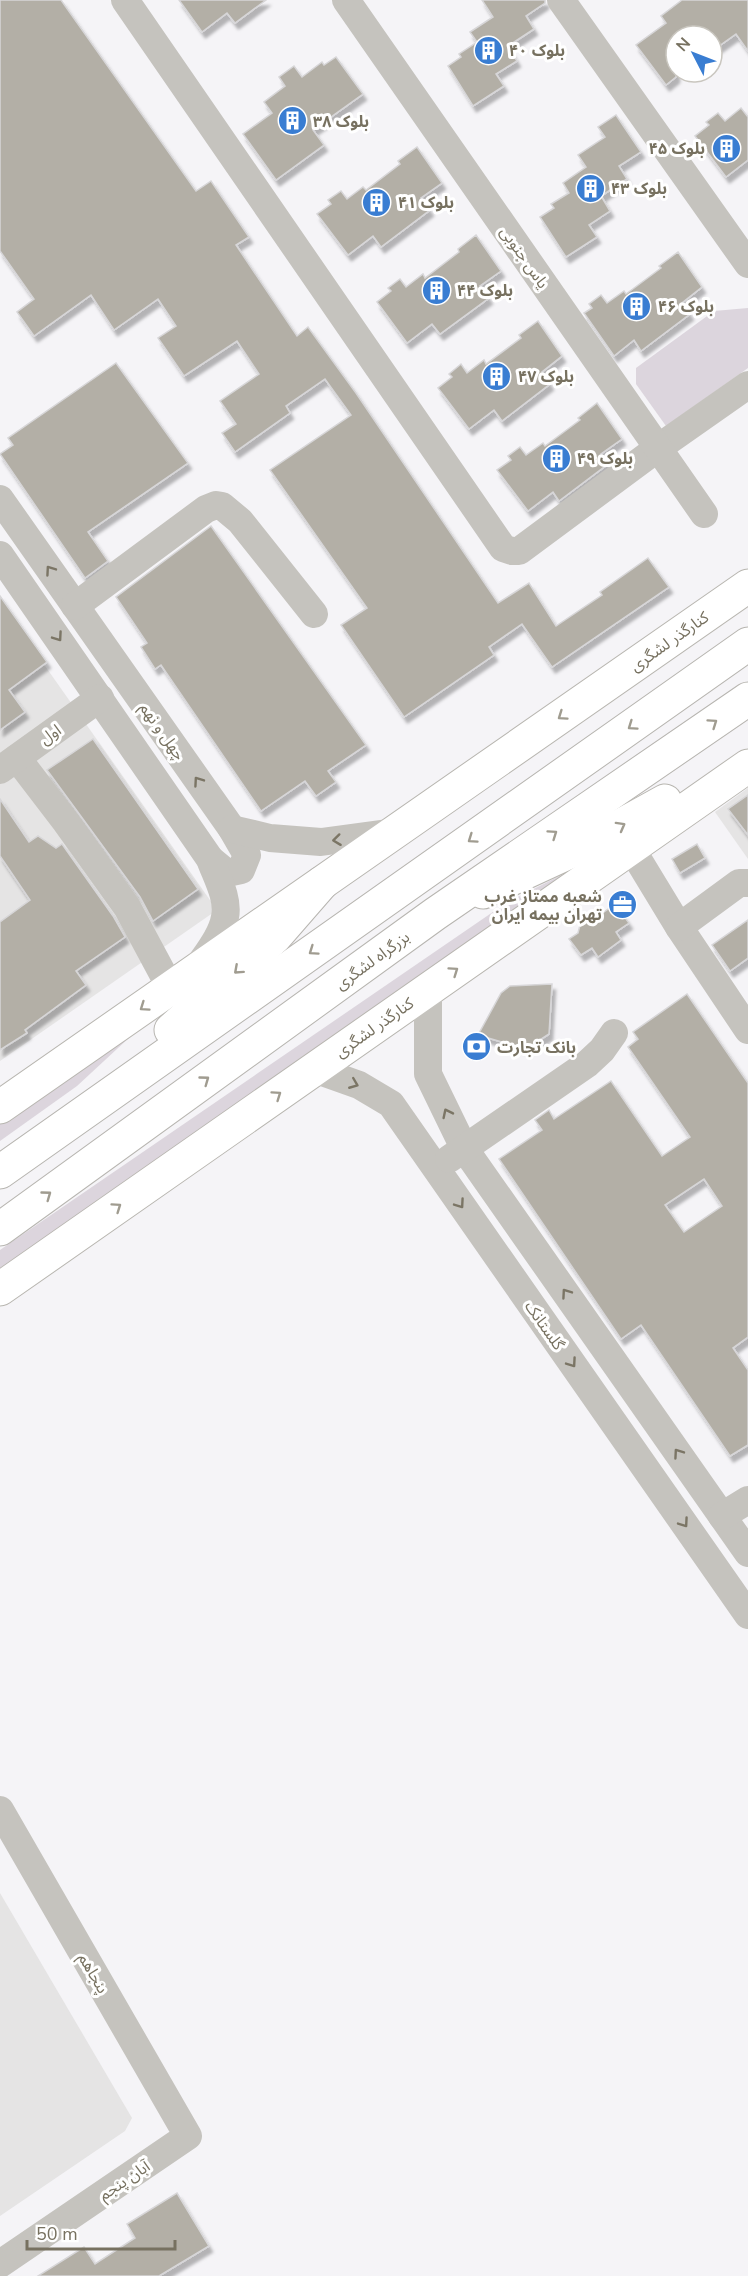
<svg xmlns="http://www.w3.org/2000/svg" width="748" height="2276" viewBox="0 0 748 2276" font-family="'Nunito Sans','Noto Sans Arabic',sans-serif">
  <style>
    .built { fill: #e5e4e4 }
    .green { fill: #dcd5dd }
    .building { fill: #b3afa6; stroke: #d7d6d8; stroke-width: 1.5; fill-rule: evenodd; filter: url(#shadow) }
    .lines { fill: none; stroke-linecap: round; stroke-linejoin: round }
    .major-casing { stroke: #b8b6b0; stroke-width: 35 }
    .highway-casing { stroke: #b7b5b0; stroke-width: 35 }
    .minor { stroke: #c5c3be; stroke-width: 28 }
    .major { stroke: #fff; stroke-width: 33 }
    .highway { stroke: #fff; stroke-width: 33 }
    .oneway { stroke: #7b7565 }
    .oneway2 { stroke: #a09c90 }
    .labels { text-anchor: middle; stroke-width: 6; stroke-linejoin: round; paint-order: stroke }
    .poi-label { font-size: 16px; font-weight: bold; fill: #777160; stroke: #fff; text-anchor: start }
    .street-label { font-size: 16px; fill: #777160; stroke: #fff }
  </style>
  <defs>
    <filter id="shadow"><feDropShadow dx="3.5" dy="6" stdDeviation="1.5" flood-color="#0004"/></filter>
  </defs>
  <rect width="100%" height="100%" fill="#f5f4f7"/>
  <g class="built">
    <path d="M0,602L217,910L0,1061Z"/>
    <path d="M748,788V859L715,812Z"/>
    <path d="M0,1893L132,2118L125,2131L0,2216Z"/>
  </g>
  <g class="green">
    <path d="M748,308V368L666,426L636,384V368L714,311Z"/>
    <path d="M593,859L0,1274V1250L506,903Z"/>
    <path d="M172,998L77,1086L0,1141V1118Z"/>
  </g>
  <g class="building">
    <path d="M0,0H61L196,191L211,181L249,237L236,245L297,336L308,327L356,393L498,603L529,583L556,626L602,595L600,592L648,558L669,587L552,667L522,624L489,647L494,655L404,717L341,625L367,608L270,470L351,415L325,379L286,406L290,413L235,452L222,433L236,424L220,401L259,374L237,341L184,376L158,338L176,326L158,299L114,330L91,295L34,336L17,312L34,299L0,251Z"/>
    <path d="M179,0H266L235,23L227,13L202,32Z"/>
    <path d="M482,0H545V3L526,16L534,29L508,46L517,61L496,74L504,86L473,106L448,66L461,57L459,54L477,42L470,32L493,17Z"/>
    <path d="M682,0H748V51L736,34L712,51V36H676V77L666,85L636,45L666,23L661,16Z"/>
    <path d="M336,57L363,94L313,130L324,145L276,180L243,134L272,113L264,102L285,86L279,77L294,66L302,77L322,62L324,65Z"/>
    <path d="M741,108L748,117V160L726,177L695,136L709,125L706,122L718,113L725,121Z"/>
    <path d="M616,115L641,152L619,166L627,179L601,196L610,211L589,225L597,237L566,257L540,217L554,208L551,204L569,193L563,183L586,167L578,155L605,137L598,127Z"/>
    <path d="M417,147L442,183L421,198L430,210L381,247L373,236L348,255L317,214L331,204L328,200L341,191L347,199L363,187L366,190L400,164L398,161Z"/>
    <path d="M476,235L501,271L480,286L489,298L440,334L432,324L407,343L377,302L391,291L388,288L400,279L406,287L423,274L425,278L459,252L458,249Z"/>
    <path d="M678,252L702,287L682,303L690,314L641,351L634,340L614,356L584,313L592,308L589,304L601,295L607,303L624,291L626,294L661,268L659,266Z"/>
    <path d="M538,321L562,356L542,372L550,384L502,421L494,410L469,429L438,388L452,377L449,374L461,364L467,373L484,360L486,364L521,338L519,335Z"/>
    <path d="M116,363L188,463L88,532L108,561L85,578L0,454L13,445L8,438Z"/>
    <path d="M597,403L622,439L601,454L608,464L559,501L553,492L528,511L497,470L511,460L508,456L520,447L526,455L543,443L545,446L580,420L578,418Z"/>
    <path d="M211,526L366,745L328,771L336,782L316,796L305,781L261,811L161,665L155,669L141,647L147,643L116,597Z"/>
    <path d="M0,596L47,662L9,690L25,712L0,730Z"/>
    <path d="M93,739L198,889L153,921L140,897L47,770Z"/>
    <path d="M748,795V835L728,809Z"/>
    <path d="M0,799L29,842L38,836L56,848L62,844L113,916L125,937L76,971L86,985L25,1030L27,1033L0,1050V922L30,900L0,856Z"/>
    <path d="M697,844L705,858L680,873L672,859Z"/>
    <path d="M615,904L629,923L616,932L621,940L598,957L592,948L581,955L569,939L578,933L581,921L596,911L604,912Z"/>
    <path d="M748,920V958L730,971L712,945Z"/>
    <path d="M552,984L549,1034L526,1049L478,1035L501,993L510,986Z"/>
    <path d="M687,994L748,1083V1337L733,1348L748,1370V1445L730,1456L641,1325L621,1339L499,1159L542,1130L535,1120L549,1110L554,1119L611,1081L662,1156L690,1137L628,1047L638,1039L633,1032ZM704,1179L722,1206L684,1232L665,1205Z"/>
    <path d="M177,2193L209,2246L159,2276H38L84,2247L95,2264L135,2238L127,2224Z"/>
  </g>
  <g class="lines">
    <defs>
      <g id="major">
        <path d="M483,892L591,842L665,801"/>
        <path d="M0,1107L748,586"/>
        <path d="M0,1289L748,766"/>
      </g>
      <g id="highway">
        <path d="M171,1030L275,937L322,883"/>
        <path d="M0,1172L748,644"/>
        <path d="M0,1229L435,914L748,699"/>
      </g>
    </defs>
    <use href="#major" class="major-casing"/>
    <use href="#highway" class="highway-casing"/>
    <g class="minor">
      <path d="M125,0L503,548L512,551H519L658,448L748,385"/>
      <path d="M346,0L704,514"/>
      <path d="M561,0L748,264"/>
      <path d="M0,499L232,829L247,855L241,870L227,873L210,859"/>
      <path d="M0,555L210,859C216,876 229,898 225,917C222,935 208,952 198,967"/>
      <path d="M75,606L206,509L216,505L222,506L240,521L314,614"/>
      <path d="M17,758L66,822L127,907L171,989"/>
      <path d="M0,770L100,698"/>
      <path d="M232,829L270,838L321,842L395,832"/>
      <path d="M631,848L679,927L748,1030"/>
      <path d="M679,927L739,883H748"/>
      <path d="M428,990V1074L464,1148L748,1553"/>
      <path d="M314,1069L359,1085L391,1104L748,1615"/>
      <path d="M449,1159L587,1064L602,1050L614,1033"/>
      <path d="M722,1516L748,1500"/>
      <path d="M0,1810L188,2136L0,2264"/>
    </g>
    <use href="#major" class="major"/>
    <use href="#highway" class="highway"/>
  </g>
  <defs><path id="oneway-chevron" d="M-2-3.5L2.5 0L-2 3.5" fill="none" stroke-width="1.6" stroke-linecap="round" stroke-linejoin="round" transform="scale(1.5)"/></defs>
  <g class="oneway">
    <use href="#oneway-chevron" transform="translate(50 570) rotate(-125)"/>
    <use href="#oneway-chevron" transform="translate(58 637) rotate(55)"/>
    <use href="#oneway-chevron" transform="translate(198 781) rotate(-125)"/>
    <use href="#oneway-chevron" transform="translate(337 840) rotate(173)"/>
    <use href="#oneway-chevron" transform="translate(354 1084) rotate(22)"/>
    <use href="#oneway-chevron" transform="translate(447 1113) rotate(-116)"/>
    <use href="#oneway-chevron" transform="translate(460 1204) rotate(55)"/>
    <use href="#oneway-chevron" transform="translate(566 1293) rotate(-125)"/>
    <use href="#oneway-chevron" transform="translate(572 1363) rotate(55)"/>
    <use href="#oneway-chevron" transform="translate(678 1453) rotate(-125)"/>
    <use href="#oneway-chevron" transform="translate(684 1523) rotate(55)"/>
  </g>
  <g class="oneway2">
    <use href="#oneway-chevron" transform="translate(562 716) rotate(145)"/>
    <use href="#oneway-chevron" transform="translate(713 723) rotate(-35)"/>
    <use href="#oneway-chevron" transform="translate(632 726) rotate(145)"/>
    <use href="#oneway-chevron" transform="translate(621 826) rotate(-29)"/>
    <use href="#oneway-chevron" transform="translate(553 834) rotate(-35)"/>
    <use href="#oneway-chevron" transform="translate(472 839) rotate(145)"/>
    <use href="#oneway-chevron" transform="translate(313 951) rotate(145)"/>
    <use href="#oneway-chevron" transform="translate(238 970) rotate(138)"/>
    <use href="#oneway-chevron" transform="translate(454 971) rotate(-35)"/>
    <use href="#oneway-chevron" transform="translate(144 1007) rotate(145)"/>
    <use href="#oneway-chevron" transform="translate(205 1080) rotate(-36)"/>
    <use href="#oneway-chevron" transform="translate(277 1095) rotate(-35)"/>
    <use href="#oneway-chevron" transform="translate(47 1195) rotate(-36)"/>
    <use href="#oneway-chevron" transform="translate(117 1207) rotate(-35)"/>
  </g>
  <defs>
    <symbol id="building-disc" viewBox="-11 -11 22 22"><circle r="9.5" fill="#397dd2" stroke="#fff"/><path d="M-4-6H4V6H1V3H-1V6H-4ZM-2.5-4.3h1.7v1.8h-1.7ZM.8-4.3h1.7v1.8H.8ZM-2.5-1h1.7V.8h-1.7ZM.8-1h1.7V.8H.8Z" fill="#fff"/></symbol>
    <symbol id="office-disc" viewBox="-11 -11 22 22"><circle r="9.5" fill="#397dd2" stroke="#fff"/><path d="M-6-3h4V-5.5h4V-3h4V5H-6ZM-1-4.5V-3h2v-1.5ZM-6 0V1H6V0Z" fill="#fff"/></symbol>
    <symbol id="bank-disc" viewBox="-11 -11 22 22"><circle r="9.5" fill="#397dd2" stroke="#fff"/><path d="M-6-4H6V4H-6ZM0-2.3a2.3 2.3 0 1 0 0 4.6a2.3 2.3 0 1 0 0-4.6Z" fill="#fff"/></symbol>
  </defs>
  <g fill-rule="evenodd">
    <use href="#building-disc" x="472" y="34" width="33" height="33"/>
    <use href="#building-disc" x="276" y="104" width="33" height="33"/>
    <use href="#building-disc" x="710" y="132" width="33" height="33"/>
    <use href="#building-disc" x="574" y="172" width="33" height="33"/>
    <use href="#building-disc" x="360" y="186" width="33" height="33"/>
    <use href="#building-disc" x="420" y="274" width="33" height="33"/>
    <use href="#building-disc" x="620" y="290" width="33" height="33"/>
    <use href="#building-disc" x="480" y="360" width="33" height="33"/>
    <use href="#building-disc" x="540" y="442" width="33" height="33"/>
    <use href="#office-disc" x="606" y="888" width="33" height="33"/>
    <use href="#bank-disc" x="460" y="1030" width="33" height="33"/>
  </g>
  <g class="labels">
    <g class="poi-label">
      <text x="509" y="56">بلوک ۴۰</text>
      <text x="313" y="127">بلوک ۳۸</text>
      <text x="705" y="154" text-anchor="end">بلوک ۴۵</text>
      <text x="611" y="194">بلوک ۴۳</text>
      <text x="398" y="208">بلوک ۴۱</text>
      <text x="457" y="296">بلوک ۴۴</text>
      <text x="658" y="312">بلوک ۴۶</text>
      <text x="518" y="382">بلوک ۴۷</text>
      <text x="577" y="464">بلوک ۴۹</text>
      <text x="602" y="902" text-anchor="end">شعبه ممتاز غرب<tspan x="602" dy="18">تهران بیمه ایران</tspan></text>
      <text x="497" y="1053">بانک تجارت</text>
    </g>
    <g class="street-label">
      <text transform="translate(525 257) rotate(55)" y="6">یاس جنوبی</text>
      <text transform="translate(669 641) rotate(-35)" y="6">کنارگذر لشگری</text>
      <text transform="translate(163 731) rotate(55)" y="6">چهل و نهم</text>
      <text transform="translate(50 734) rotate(-35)" y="6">اول</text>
      <text transform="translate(372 960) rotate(-36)" y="6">بزرگراه لشگری</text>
      <text transform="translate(374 1027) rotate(-35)" y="6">کنارگذر لشگری</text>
      <text transform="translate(545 1325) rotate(55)" y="6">گلستانک</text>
      <text transform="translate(94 1973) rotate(60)" y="6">پنجاهم</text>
      <text transform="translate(124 2180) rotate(-34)" y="6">آبان پنجم</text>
    </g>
  </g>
  <g transform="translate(694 54) rotate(312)"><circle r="28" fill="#ffffff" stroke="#c9c6bf" stroke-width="1.5"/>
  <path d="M0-4.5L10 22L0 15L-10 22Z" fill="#397dd2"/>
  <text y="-9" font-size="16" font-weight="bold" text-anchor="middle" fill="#777160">N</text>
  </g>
  <path d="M27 2240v9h148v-9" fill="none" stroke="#777160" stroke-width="3"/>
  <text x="36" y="2240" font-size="18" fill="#777160" stroke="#ffffff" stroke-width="4.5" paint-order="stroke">50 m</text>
</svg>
